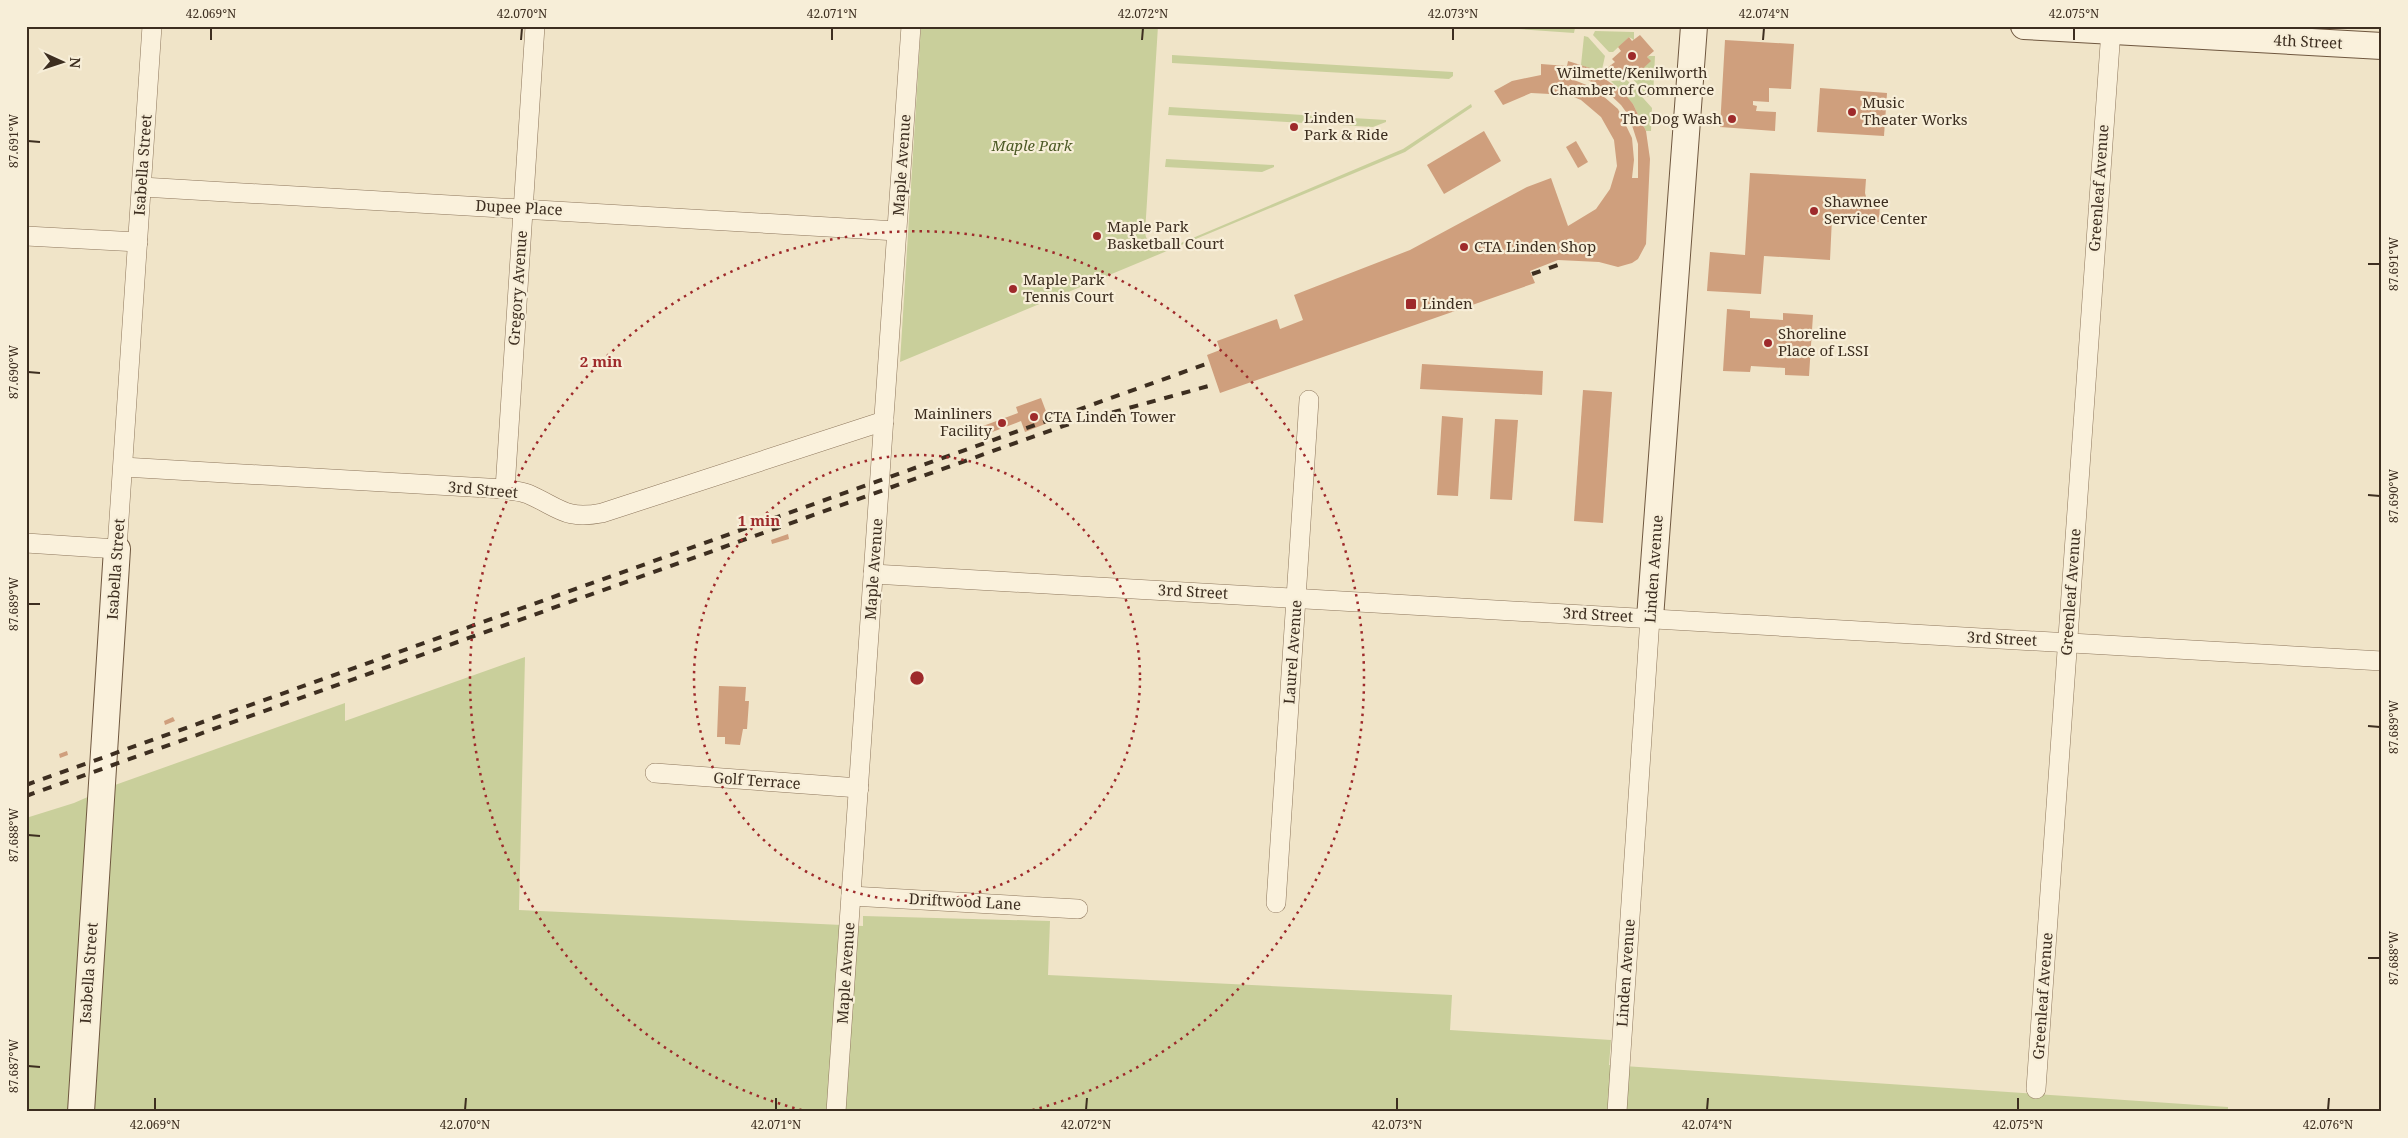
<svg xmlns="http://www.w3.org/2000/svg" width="2408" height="1138" viewBox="0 0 2408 1138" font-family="'Noto Serif',serif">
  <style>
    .green { fill: #c9cf9b }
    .building { fill: #cf9f7d; fill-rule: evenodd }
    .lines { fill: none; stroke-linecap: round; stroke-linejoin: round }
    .street-casing { stroke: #8d765c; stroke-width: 20 }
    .secondary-casing { stroke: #6f573f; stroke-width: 28 }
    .street { stroke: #faf1dc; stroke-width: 19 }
    .secondary { stroke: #faf1dc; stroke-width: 26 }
    .rail { stroke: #3d2e20; stroke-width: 4; stroke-dasharray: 9 9; stroke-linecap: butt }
    .ticks { fill: none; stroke: #3d2e20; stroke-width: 2 }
    .ring { fill: none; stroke: #9e2a2b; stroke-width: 2.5; stroke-dasharray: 2.5 5 }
    .poi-dot { fill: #9e2a2b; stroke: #f7eed8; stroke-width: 2 }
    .labels { text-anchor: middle; stroke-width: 4.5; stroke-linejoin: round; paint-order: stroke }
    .street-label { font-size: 15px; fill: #3d2e20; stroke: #f7eed8 }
    .poi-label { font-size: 15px; fill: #3d2e20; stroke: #f7eed8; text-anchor: start }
    .park-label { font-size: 15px; font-style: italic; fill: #4d5a26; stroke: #f7eed8 }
    .centre { fill: #9e2a2b; stroke: #f7eed8; stroke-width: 2.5 }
    .ring-label { font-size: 15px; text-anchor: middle; font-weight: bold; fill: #9e2a2b; stroke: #f7eed8; stroke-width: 4.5; stroke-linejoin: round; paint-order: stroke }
    .neatline { fill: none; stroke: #3d2e20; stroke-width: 2 }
    .ticks-label { font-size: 12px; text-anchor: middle; fill: #3d2e20 }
  </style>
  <rect width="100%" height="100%" fill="#f0e4c8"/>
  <g class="green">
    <path d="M921,26H1158L1145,233C1147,243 1152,248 1162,251L1403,149L1471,104L1472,107L1405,152L900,362Z"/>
    <path d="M1477,26L1575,28L1574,33Z"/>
    <path d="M1595,31L1634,32V40L1629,37L1613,52H1609L1593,35Z"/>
    <path d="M1584,36L1588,37L1605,56L1601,74L1581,65Z"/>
    <path d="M1172,55L1453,72V76L1449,79L1172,63Z"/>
    <path d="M1649,56H1655L1653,97H1648L1628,73L1635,67L1639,71L1650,61L1647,57Z"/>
    <path d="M1627,80L1652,108L1651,131H1646L1633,104L1611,81Z"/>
    <path d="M1169,107L1386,120V122L1373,127L1168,115Z"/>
    <path d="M1166,159L1274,165V167L1262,172L1165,167Z"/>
    <path d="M525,657L519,910L863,926V916L1050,921L1048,975L1452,995L1450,1030L1611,1040L1609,1065L2228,1107V1112H26V818L74,803L115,785L345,703V721Z"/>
  </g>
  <g class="building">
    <path d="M1640,35L1654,51L1647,57L1651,61L1639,72L1635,67L1626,75L1623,71L1616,78L1607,68L1615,62L1612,59L1621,51L1618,47L1629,37L1632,41Z"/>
    <path d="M1725,40L1794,44L1791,89L1769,88V102L1753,101V105L1757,106L1756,111L1776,112L1775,131L1720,127Z"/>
    <path d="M1568,61L1590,68L1623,92L1633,104L1646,131L1650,159L1646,244L1638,259L1632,263L1618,267L1599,262L1558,260L1530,271L1535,283L1220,393L1207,355L1220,350L1217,341L1277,319L1280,329L1303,320L1294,295L1410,250L1527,187L1551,178L1568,226L1596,209L1610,189L1617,166L1614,140L1601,117L1581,100L1569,95L1531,93L1503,105L1494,91L1512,81L1541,75V64L1567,66ZM1566,72L1582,77L1603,88L1621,105L1629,116L1638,144V178H1632L1634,160L1632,138L1618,109L1594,88L1564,76Z"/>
    <path d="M1820,88L1887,93L1884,136L1817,132Z"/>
    <path d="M1484,131L1501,161L1444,194L1427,165Z"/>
    <path d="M1576,141L1588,162L1578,168L1566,147Z"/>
    <path d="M1750,173L1866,179L1865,193L1868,204L1880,205L1879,222L1832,218L1830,260L1764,256L1761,294L1707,291L1710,252L1745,255Z"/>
    <path d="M1727,309L1750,311V318L1783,320V313L1813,315L1809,376L1785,375V368L1751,366L1750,372L1723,371Z"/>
    <path d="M1422,364L1543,371L1542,395L1420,389Z"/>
    <path d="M1583,390L1612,392L1603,523L1574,521Z"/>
    <path d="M1041,398L1050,422L1025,432L1021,421L987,434L983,426L1018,413L1016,407Z"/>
    <path d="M1442,416L1463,418L1458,496L1437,495Z"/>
    <path d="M1495,419L1518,420L1512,500L1490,499Z"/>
    <path d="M788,534L789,539L772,544L771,540Z"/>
    <path d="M719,686L746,687L745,701H749L747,729H743L740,745L725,744V737H717Z"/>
    <path d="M173,717L175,721L165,725L164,721Z"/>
    <path d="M67,751L68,755L60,758L59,754Z"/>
  </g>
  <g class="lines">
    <defs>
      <g id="street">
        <path d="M142,187L897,231"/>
        <path d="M26,236L138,242"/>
        <path d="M123,467L505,489C512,491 521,491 528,494C560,508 565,520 602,513L884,421"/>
        <path d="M505,489L535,26"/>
        <path d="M26,543L117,549L152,26"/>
        <path d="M873,574L2382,661"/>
        <path d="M655,773L859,788"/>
        <path d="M851,896L1078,909"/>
        <path d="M1276,903L1309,400"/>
        <path d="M2036,1089L2111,30"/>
        <path d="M836,1112L911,26"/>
        <path d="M1617,1112L1650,618"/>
      </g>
      <g id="secondary">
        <path d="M2024,26L2382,46"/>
        <path d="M1650,618L1694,26"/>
        <path d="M81,1112L117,549"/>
      </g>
    </defs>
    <use href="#street" class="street-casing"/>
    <use href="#secondary" class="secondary-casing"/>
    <use href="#street" class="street"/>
    <use href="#secondary" class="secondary"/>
    <g class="rail">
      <path d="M1532,274L1561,264"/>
      <path d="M26,785L1209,363"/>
      <path d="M26,796L1063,426L1216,384"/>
    </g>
  </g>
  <path class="ticks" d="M211,40V28M521,40L522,28M832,40V28M1142,40L1143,28M1453,40V28M1763,40L1764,28M2074,40V28M28,141L40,142M2368,264H2380M28,372L40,373M2368,495L2380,496M28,604H40M2368,726L2380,727M28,835L40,836M2368,958H2380M28,1066L40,1067M155,1110V1098M465,1110L466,1098M776,1110V1098M1086,1110L1087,1098M1397,1110V1098M1707,1110L1708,1098M2018,1110V1098M2328,1110L2329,1098"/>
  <g class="ring">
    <circle cx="917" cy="678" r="223"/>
    <path d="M809 1112A447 447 0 1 1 1025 1112"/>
  </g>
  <g class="poi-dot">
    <circle cx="1632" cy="56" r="5"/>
    <circle cx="1852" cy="112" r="5"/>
    <circle cx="1732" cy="119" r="5"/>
    <circle cx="1294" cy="127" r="5"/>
    <circle cx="1814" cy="211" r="5"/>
    <circle cx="1097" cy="236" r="5"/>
    <circle cx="1464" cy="247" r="5"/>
    <circle cx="1013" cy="289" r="5"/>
    <rect x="1405" y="298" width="12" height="12" rx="2.5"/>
    <circle cx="1768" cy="343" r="5"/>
    <circle cx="1034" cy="417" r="5"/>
    <circle cx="1002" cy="423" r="5"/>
  </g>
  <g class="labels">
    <g class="street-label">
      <text transform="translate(2308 42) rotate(3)" y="5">4th Street</text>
      <text transform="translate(143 165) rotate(-86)" y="5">Isabella Street</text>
      <text transform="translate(902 165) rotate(-86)" y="5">Maple Avenue</text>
      <text transform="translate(2099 188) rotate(-86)" y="5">Greenleaf Avenue</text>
      <text transform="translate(519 208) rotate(3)" y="5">Dupee Place</text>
      <text transform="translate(518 288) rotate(-86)" y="5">Gregory Avenue</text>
      <text transform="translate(483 490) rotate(5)" y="5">3rd Street</text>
      <text transform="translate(116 569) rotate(-86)" y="5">Isabella Street</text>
      <text transform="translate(874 569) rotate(-86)" y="5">Maple Avenue</text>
      <text transform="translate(1654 569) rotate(-86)" y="5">Linden Avenue</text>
      <text transform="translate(1193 592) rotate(3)" y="5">3rd Street</text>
      <text transform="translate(2071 592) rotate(-86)" y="5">Greenleaf Avenue</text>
      <text transform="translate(1598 615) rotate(3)" y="5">3rd Street</text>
      <text transform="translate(2002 639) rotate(3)" y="5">3rd Street</text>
      <text transform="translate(1293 652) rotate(-86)" y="5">Laurel Avenue</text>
      <text transform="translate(757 781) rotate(4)" y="5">Golf Terrace</text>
      <text transform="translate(965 902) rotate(3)" y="5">Driftwood Lane</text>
      <text transform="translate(89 973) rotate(-86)" y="5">Isabella Street</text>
      <text transform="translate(846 973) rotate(-86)" y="5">Maple Avenue</text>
      <text transform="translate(1626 973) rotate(-86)" y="5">Linden Avenue</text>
      <text transform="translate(2043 996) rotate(-86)" y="5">Greenleaf Avenue</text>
    </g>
    <g class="poi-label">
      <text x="1632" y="78" text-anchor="middle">Wilmette/Kenilworth<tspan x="1632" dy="17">Chamber of Commerce</tspan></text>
      <text x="1862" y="108">Music<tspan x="1862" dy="17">Theater Works</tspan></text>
      <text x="1304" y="123">Linden<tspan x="1304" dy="17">Park &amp; Ride</tspan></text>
      <text x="1722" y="124" text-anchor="end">The Dog Wash</text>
      <text x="1824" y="207">Shawnee<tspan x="1824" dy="17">Service Center</tspan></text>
      <text x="1107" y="232">Maple Park<tspan x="1107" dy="17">Basketball Court</tspan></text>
      <text x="1474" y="252">CTA Linden Shop</text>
      <text x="1023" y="285">Maple Park<tspan x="1023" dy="17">Tennis Court</tspan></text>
      <text x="1422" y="309">Linden</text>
      <text x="1778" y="339">Shoreline<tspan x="1778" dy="17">Place of LSSI</tspan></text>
      <text x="992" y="419" text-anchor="end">Mainliners<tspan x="992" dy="17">Facility</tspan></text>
      <text x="1044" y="422">CTA Linden Tower</text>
    </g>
    <g class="park-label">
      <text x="1032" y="151">Maple Park</text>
    </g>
  </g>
  <circle cx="917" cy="678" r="8" class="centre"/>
  <g class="ring-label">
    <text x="601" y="367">2 min</text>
    <text x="759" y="526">1 min</text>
  </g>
  <rect width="2408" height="1138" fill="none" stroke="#f7eed8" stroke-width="55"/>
  <g transform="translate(62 62) rotate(93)" stroke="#f7eed8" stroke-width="4" paint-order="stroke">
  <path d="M0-4L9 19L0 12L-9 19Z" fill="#3d2e20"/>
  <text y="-8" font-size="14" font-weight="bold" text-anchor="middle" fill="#3d2e20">N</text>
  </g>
  <rect x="28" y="28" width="2352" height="1082" class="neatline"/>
  <g class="ticks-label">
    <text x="211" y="18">42.069°N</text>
    <text x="522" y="18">42.070°N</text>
    <text x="832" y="18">42.071°N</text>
    <text x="1143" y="18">42.072°N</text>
    <text x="1453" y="18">42.073°N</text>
    <text x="1764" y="18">42.074°N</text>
    <text x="2074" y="18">42.075°N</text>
    <text transform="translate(14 141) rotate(-90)" y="4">87.691°W</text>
    <text transform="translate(2394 264) rotate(-90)" y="4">87.691°W</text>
    <text transform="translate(14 372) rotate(-90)" y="4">87.690°W</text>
    <text transform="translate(2394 496) rotate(-90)" y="4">87.690°W</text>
    <text transform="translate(14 604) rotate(-90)" y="4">87.689°W</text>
    <text transform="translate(2394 727) rotate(-90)" y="4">87.689°W</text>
    <text transform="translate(14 835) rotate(-90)" y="4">87.688°W</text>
    <text transform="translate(2394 958) rotate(-90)" y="4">87.688°W</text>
    <text transform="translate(14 1066) rotate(-90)" y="4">87.687°W</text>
    <text x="155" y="1129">42.069°N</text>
    <text x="465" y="1129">42.070°N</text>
    <text x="776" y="1129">42.071°N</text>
    <text x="1086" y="1129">42.072°N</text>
    <text x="1397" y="1129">42.073°N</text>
    <text x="1707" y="1129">42.074°N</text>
    <text x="2018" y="1129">42.075°N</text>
    <text x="2328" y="1129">42.076°N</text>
  </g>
</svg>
